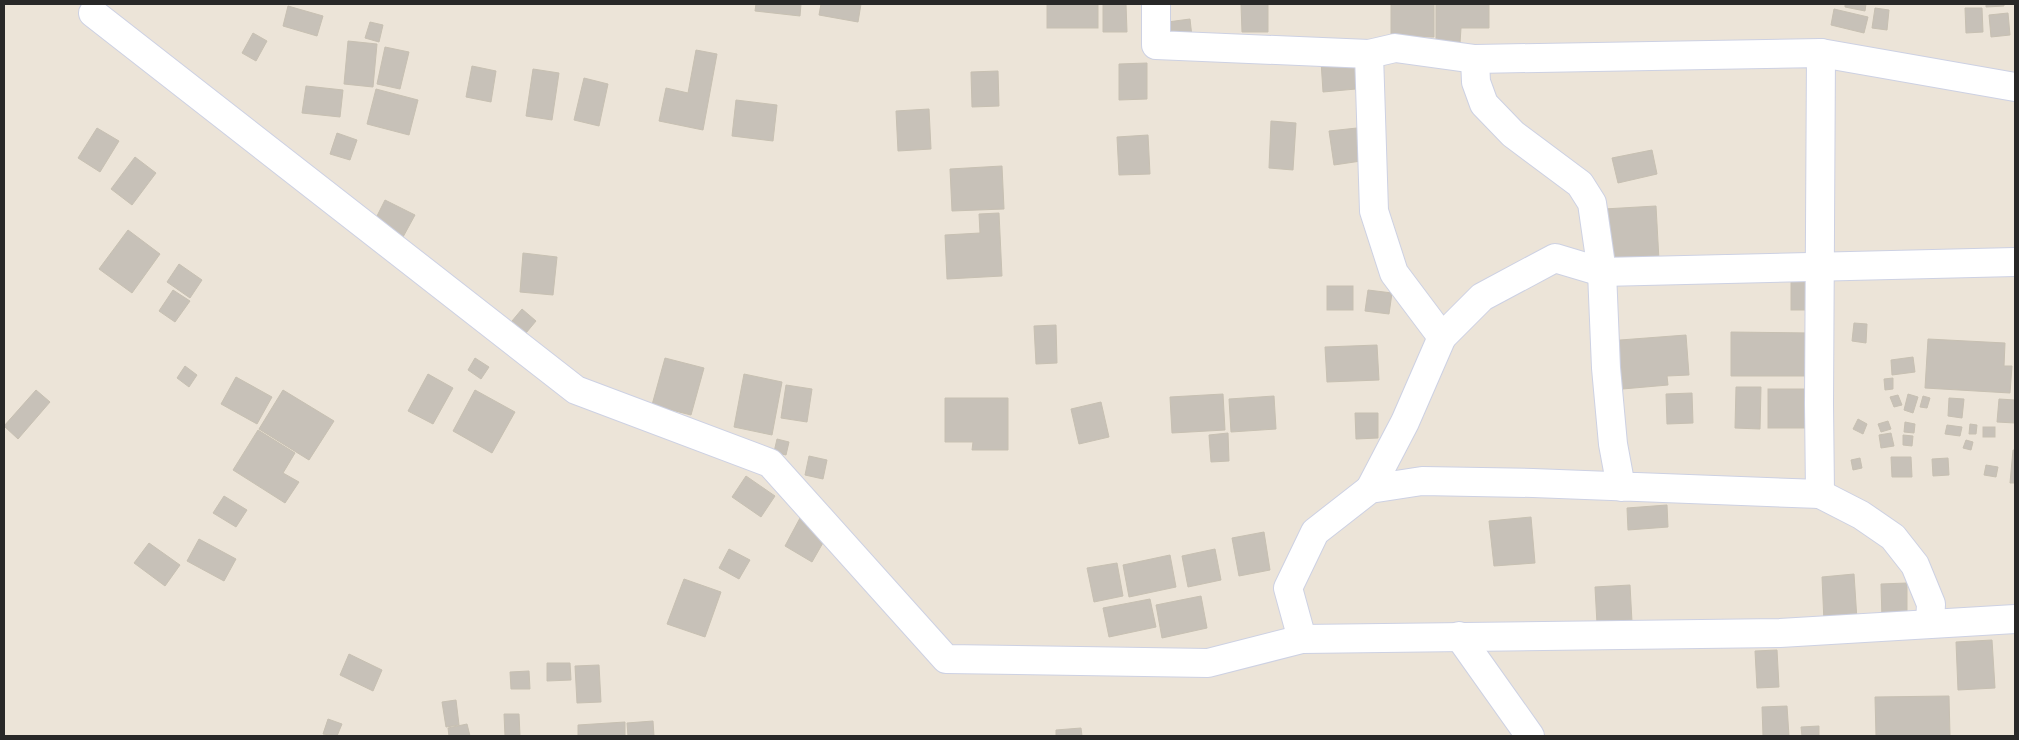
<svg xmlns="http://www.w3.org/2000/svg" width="2019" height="740" viewBox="0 0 2019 740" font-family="Arial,sans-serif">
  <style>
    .building { fill: #c7c1b8; stroke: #c7c0b2 }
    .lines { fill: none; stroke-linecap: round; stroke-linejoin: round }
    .minor-casing { stroke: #cdd1e3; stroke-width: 30 }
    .minor { stroke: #fff; stroke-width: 28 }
  </style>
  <rect width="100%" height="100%" fill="#ece4d8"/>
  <g class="building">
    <path d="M756,4H801L800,16L755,11Z"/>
    <path d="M821,4H861L858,22L819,15Z"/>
    <rect x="1047" y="4" width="51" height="24"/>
    <path d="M1103,4H1126L1127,32H1103Z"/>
    <path d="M1241,4H1268V32H1242Z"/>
    <path d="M1391,4H1434V37L1391,36Z"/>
    <path d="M1436,4H1489V28H1461L1460,43H1436Z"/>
    <path d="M1845,4H1866L1865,11L1845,7Z"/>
    <path d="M1986,4H2004V6L1986,7Z"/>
    <path d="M288,6L323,16L317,36L283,26Z"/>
    <path d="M1875,8L1889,10L1887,30L1872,28Z"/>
    <path d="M1965,8H1982L1983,32L1966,33Z"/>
    <path d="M1834,9L1868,17L1864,33L1831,25Z"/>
    <path d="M2008,13L2010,35L1991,37L1989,15Z"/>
    <path d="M1190,19L1192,37L1162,41L1160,23Z"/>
    <path d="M370,22L383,25L379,42L365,38Z"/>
    <path d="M253,33L267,41L256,61L242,53Z"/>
    <path d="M348,41L377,44L373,87L344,84Z"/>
    <path d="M385,47L409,52L400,89L377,84Z"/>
    <path d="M696,50L717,54L703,130L659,121L666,88L688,93Z"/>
    <path d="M1354,58L1356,89L1323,92L1321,61Z"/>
    <path d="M1147,63V99L1119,100V64Z"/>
    <path d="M472,66L496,71L491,102L466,97Z"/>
    <path d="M533,69L559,73L552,120L526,116Z"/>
    <path d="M998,71L999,106L972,107L971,72Z"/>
    <path d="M584,78L608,84L599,126L574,120Z"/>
    <path d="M306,86L343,90L340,117L302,113Z"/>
    <path d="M376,89L418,100L409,135L367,124Z"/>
    <path d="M736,100L777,105L773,141L732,136Z"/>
    <path d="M929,109L931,149L898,151L896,111Z"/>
    <path d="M1271,121L1296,123L1293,170L1269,168Z"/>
    <path d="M97,128L119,141L100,172L78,158Z"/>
    <path d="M1357,128L1361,161L1334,165L1329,131Z"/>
    <path d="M337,133L357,140L350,160L330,154Z"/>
    <path d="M1148,135L1150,174L1119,175L1117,137Z"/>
    <path d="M1652,150L1657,174L1618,183L1612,158Z"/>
    <path d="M135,157L156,173L132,205L111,189Z"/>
    <path d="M1002,166L1004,209L952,211L950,169Z"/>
    <path d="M385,200L415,215L403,237L374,222Z"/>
    <path d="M1656,206L1659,260L1607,263L1604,209Z"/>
    <path d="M999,213L1002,276L947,279L945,235L980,233L979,214Z"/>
    <path d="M128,230L160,254L132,293L99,269Z"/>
    <path d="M523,253L557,257L553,295L520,292Z"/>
    <path d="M179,264L202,280L190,298L167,282Z"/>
    <rect x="1791" y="281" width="20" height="29"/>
    <rect x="1327" y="286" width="26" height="24"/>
    <path d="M173,290L190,301L175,322L159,311Z"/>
    <path d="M1368,290L1392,293L1389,314L1365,311Z"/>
    <path d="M522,309L536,321L526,333L512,321Z"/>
    <path d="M1854,323L1867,324L1866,343L1852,341Z"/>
    <path d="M1056,325L1057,363L1036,364L1034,326Z"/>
    <path d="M1731,332L1810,333V376H1731Z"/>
    <path d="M1686,335L1689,375L1667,376L1668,385L1611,390L1607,341Z"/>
    <path d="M1928,339L2005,343L2004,366H2012L2010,393L1925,388Z"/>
    <path d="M1377,345L1379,380L1327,382L1325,347Z"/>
    <path d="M1913,357L1915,372L1892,375L1891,360Z"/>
    <path d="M475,358L489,367L481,379L468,370Z"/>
    <path d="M665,358L704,368L691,415L652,405Z"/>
    <path d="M185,366L197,375L189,387L177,378Z"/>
    <path d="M428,374L453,388L433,424L408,411Z"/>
    <path d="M744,374L782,382L772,435L734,427Z"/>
    <path d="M236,377L272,397L257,424L221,404Z"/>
    <path d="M1893,378V389L1885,390L1884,379Z"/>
    <path d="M786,385L812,389L807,422L781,418Z"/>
    <path d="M1736,387H1761L1760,429L1735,428Z"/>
    <rect x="1768" y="389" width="45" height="39"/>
    <path d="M36,390L50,402L18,439L4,426Z"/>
    <path d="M283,390L334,421L309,460L259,429Z"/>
    <path d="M475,390L515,412L492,453L453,431Z"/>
    <path d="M1692,393L1693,423L1667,424L1666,394Z"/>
    <path d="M1223,394L1225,430L1172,433L1170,397Z"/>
    <path d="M1908,394L1918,397L1913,413L1904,410Z"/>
    <path d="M1898,395L1902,405L1894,407L1890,397Z"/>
    <path d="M1274,396L1276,429L1231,432L1229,399Z"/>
    <path d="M1923,396L1930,398L1927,408L1920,407Z"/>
    <path d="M945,398H1008V450H972L973,442H945Z"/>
    <path d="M1949,398L1964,399L1962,418L1948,416Z"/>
    <path d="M1999,399L2015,400V423L1997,422Z"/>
    <path d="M1101,402L1109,437L1079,444L1071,409Z"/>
    <path d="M1355,413H1378V438L1356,439Z"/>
    <path d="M1858,419L1867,424L1863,434L1853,429Z"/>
    <path d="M1888,421L1891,429L1881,432L1878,424Z"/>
    <path d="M1905,422L1915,424L1914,433L1904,432Z"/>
    <path d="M1970,424L1977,425L1976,434H1969Z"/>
    <path d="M1947,425L1962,427L1960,436L1945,434Z"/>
    <rect x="1983" y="427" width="12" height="10"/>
    <path d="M258,430L295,453L283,473L299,482L285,503L233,470Z"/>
    <path d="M1228,433L1229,461L1211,462L1209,435Z"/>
    <path d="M1891,433L1894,446L1881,448L1879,435Z"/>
    <path d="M1903,435L1913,436L1912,446L1903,445Z"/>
    <path d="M777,439L789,442L786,455L774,452Z"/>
    <path d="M1966,440L1973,442L1971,450L1963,448Z"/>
    <path d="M2013,450H2015V483H2010Z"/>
    <path d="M809,456L827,460L823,479L805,475Z"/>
    <path d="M1891,457H1911L1912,477H1892Z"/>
    <path d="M1860,458L1862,468L1853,470L1851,460Z"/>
    <path d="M1948,458L1949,475L1933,476L1932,459Z"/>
    <path d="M1986,465L1998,467L1996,477L1984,475Z"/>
    <path d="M746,476L775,496L761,517L732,497Z"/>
    <path d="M224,496L247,510L236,527L213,513Z"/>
    <path d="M1667,505L1668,527L1628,530L1627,508Z"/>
    <path d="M1531,517L1535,563L1494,566L1489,521Z"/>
    <path d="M800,518L828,534L812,562L785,546Z"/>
    <path d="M1264,532L1270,570L1239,576L1232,538Z"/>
    <path d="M199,539L236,559L224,581L187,561Z"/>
    <path d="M149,543L180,565L165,586L134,563Z"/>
    <path d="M729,549L750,560L739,579L719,568Z"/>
    <path d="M1215,549L1221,580L1188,587L1182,556Z"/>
    <path d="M1170,555L1176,587L1129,597L1123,565Z"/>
    <path d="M1117,563L1123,596L1094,602L1087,568Z"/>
    <path d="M1854,574L1857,620L1824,622L1822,577Z"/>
    <path d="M684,579L721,592L705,637L667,624Z"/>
    <path d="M1907,583V618L1882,619L1881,584Z"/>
    <path d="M1630,585L1632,622L1597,624L1595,587Z"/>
    <path d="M1201,596L1207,628L1162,638L1156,605Z"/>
    <path d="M1150,599L1156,627L1109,637L1103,608Z"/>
    <path d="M1992,640L1995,688L1958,690L1956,642Z"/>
    <path d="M1777,650L1779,687L1757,688L1755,651Z"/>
    <path d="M349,654L382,670L373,691L340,675Z"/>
    <path d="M547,663H570L571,680L547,681Z"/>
    <path d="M599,665L601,702L577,703L575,666Z"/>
    <path d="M529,671L530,689H511L510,672Z"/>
    <path d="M1949,696L1950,736H1876L1875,697Z"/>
    <path d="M456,700L459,725L446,727L442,702Z"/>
    <path d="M1787,706L1789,736H1763L1762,707Z"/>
    <path d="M504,714H519L520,736H505Z"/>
    <path d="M328,719L342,724L337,736L323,734Z"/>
    <path d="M653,721L654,736H628L627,723Z"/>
    <path d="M625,722V736H578V725Z"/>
    <path d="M467,724L470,736H449L448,728Z"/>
    <path d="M1819,726V736H1802L1801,727Z"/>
    <path d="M1081,728L1082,736H1056V730Z"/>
  </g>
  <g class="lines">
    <defs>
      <g id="minor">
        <path d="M1156,4V45L1369,54"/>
        <path d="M93,13L576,390L770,463L946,659L1208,663L1302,639L1780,633L2015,619"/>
        <path d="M1821,53L2015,87"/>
        <path d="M1442,337L1482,297L1555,258L1602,272L2015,262"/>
        <path d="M1370,489L1405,422L1442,337L1394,273L1374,211L1369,54L1395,48L1475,59"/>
        <path d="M1820,494L1861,515L1893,537L1915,565L1931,604L1930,623"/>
        <path d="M1459,636L1530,736"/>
        <path d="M1302,639L1288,588L1315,532L1370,489L1422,481L1533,483L1820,494L1819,404L1821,53L1475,59L1476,82L1484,104L1513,134L1580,184L1592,203L1602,272L1606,368L1613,444L1621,487"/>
      </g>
    </defs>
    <use href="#minor" class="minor-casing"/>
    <use href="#minor" class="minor"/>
  </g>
  <rect width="2019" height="740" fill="none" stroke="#282828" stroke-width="10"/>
</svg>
